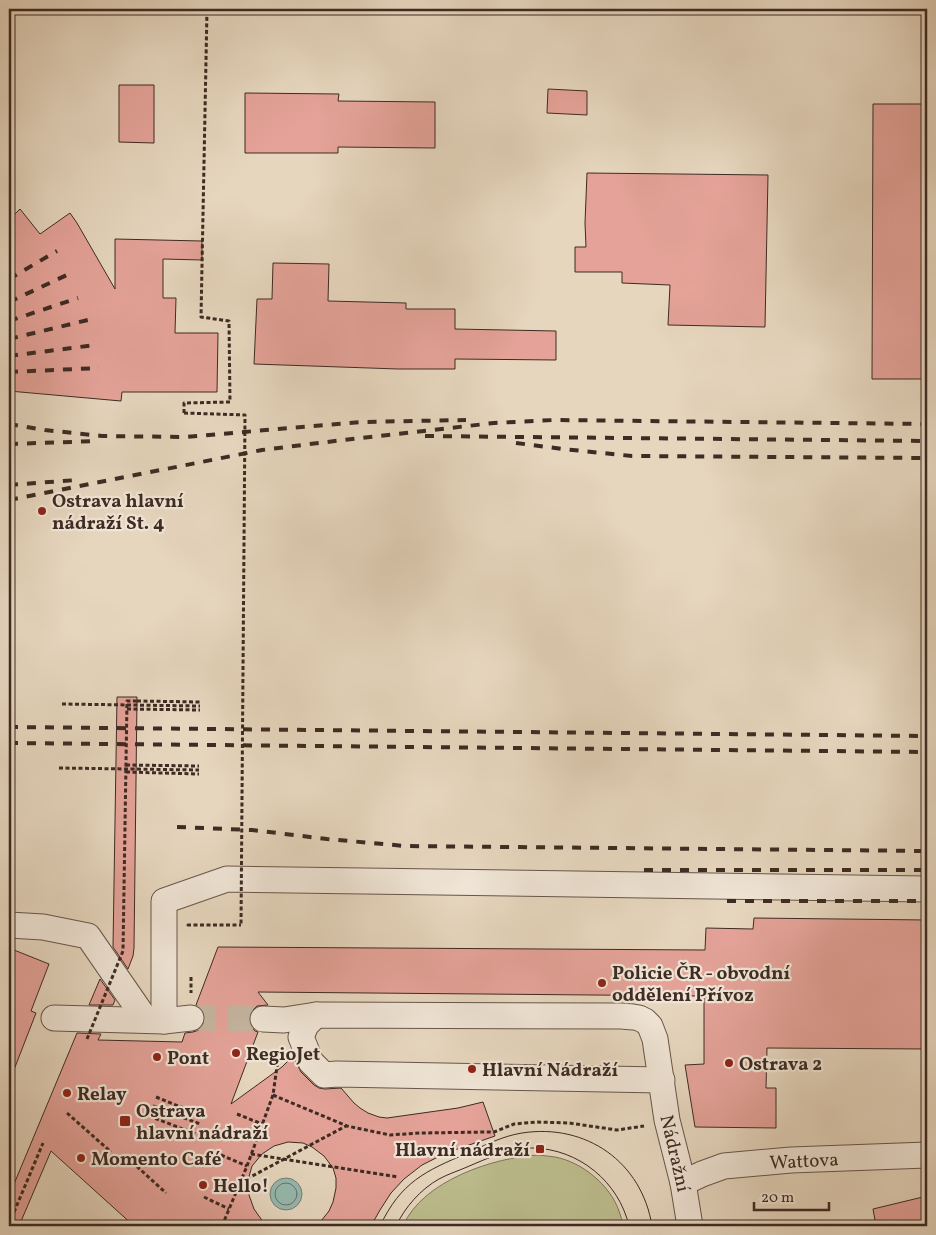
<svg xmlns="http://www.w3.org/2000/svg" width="936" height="1235" viewBox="0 0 936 1235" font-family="Vollkorn,serif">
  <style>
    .green { fill: #bcbc8c; stroke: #7d7458 }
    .water { fill: #96b9af; stroke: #738077 }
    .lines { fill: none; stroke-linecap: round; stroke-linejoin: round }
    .shore { stroke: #6a7269; stroke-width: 1 }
    .building { fill: #e4a298; stroke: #3e2b23 }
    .minor-tunnel { stroke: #c4b49f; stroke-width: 25; stroke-dasharray: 25 12; stroke-linecap: butt }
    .minor-casing { stroke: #68564a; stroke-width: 27 }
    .path { stroke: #3e2b23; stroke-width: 3; stroke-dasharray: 4 2.5; stroke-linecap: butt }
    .minor { stroke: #efe4d5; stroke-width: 25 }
    .tram { stroke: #3e2b23; stroke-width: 1 }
    .rail { stroke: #3e2b23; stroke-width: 4; stroke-dasharray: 9 9; stroke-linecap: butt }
    .path-bridge { stroke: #3e2b23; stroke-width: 3; stroke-dasharray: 4 2.5; stroke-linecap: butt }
    .poi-dot { fill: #8f2418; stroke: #efe4d5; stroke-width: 2 }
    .labels { text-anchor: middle; stroke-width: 4.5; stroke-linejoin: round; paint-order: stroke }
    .poi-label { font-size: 19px; font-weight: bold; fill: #3e2b23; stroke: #efe4d5; text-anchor: start }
    .street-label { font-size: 19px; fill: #3e2b23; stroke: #efe4d5 }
  </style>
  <rect width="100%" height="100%" fill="#e6d6be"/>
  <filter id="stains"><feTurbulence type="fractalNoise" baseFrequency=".004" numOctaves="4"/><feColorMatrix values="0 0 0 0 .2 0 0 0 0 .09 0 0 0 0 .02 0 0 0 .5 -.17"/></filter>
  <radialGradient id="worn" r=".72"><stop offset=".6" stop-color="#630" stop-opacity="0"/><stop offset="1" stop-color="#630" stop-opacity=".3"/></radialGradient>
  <path class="green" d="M539,1155C544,1156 550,1156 555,1157C582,1162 610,1185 619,1211C621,1216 622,1221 624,1226H403C422,1181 494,1157 539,1155Z"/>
  <circle class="water" cx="286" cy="1194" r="16"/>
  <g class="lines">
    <circle class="shore" cx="286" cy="1194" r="11"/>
  </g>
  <g class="building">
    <path d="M119,85H154V143L119,142Z"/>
    <path d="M548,89L587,91V115L547,113Z"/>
    <path d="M245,93L339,94L338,101L435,102V148L338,147V153H245Z"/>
    <path d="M873,104H927V379H872Z"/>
    <path d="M587,173L768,175L765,327L668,325L670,285L622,283V272H575V247H586L585,223Z"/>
    <path d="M20,209L40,234L70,213L77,223L115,289V239L202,241V260L163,259V298H176L175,333H218L217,392H122L121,401L9,391V220Z"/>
    <path d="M273,263L329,264L328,301L406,303V309H455V329L556,331V360L455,359V369H398L254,364L257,299H272Z"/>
    <path d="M117,697H137L134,948L133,956L128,969L113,947Z"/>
    <path d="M754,918L927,920V1049L767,1048L766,1088H776V1128L695,1127L685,1065L704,1064V996L258,992L268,1005L257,1006L251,1012L249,1018L250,1025L255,1031L258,1032L231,1104L282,1067L293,1056L301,1072L314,1085L319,1088L325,1089L341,1088L354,1103L360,1108L368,1113L379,1117L387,1118L458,1108L483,1102L495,1136L446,1153L422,1165L404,1179L391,1193L380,1210L371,1226H317L329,1211L333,1202L336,1188V1178L333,1168L324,1156L312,1147L303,1143L288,1142L274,1146L262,1154L252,1166L248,1180L249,1195L254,1209L266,1226H134L51,1151L19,1226H9V1196L77,1033L101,1034L98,1040L182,1042L185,1033L193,1032L199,1030L204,1023L205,1016L203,1010L196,1005L218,947L705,950L706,928L753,929Z"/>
    <path d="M9,948L49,964L31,1011L36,1013L10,1080H9Z"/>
    <path d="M100,979L115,1000L113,1005H89Z"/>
    <path d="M927,1196V1226H876L873,1209Z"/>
  </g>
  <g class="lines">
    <path class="minor-tunnel" d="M191,1018L263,1019"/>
    <defs>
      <g id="minor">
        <path d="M9,925L43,927L88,936L146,1020"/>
        <path d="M316,1015L306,1025L301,1037L311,1062L324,1075L337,1074L662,1080"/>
        <path d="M54,1018L164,1021L191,1018"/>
        <path d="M263,1019L284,1020L316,1015L621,1016L633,1017L639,1018L645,1021L650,1026L655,1039L667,1120L683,1183L690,1226"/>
        <path d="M164,1021V901L227,879L927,889"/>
        <path d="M683,1183L702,1174L724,1166L791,1160L927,1155"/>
      </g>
    </defs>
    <use href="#minor" class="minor-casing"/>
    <g class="path">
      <path d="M184,413V403L230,402L229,321L201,317L207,9"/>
      <path d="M137,701L200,702"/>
      <path d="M62,704L200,706"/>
      <path d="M127,709L200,710"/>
      <path d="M126,765L199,766"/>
      <path d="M59,768L199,770"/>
      <path d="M126,772L199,774"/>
      <path d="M189,925H188H241"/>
      <path d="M191,977V993"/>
      <path d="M273,1095L347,1126L390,1135L420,1133L488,1132H494L514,1124L537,1122L569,1123L617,1130L644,1126"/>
      <path d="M156,1097L203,1116"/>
      <path d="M153,1106L200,1124"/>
      <path d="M67,1113L111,1152"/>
      <path d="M237,1114L262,1124"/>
      <path d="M149,1116L196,1134"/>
      <path d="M251,1154L398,1177"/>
      <path d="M221,1155L247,1166"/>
      <path d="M132,1162L166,1193"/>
      <path d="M241,1182L346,1126"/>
      <path d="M204,1197L229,1209"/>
      <path d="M9,1224L43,1143"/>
      <path d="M222,1226L247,1166L273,1095L279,1052"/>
    </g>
    <use href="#minor" class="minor"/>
    <g class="tram">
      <path d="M380,1226C401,1182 425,1171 468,1153C485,1145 503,1136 522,1133C586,1123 642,1162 652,1226"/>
      <path d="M396,1226C405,1207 421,1189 439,1179C448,1174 458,1171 467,1167C488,1158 510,1148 533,1148C579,1149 619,1182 629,1226"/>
    </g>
    <g class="rail">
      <path d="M9,279L57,251"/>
      <path d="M9,302L69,274"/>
      <path d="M9,321L78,298"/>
      <path d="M9,339L88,320"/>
      <path d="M9,356L95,345"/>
      <path d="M9,372L99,368"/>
      <path d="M9,424L45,430L102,436L185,437L361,422L466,420"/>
      <path d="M425,436L927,441"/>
      <path d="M516,443L563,449L632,456L927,458"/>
      <path d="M9,444L98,441"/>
      <path d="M9,485L77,480"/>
      <path d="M9,500L262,450L343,440L494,423L554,420L927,424"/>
      <path d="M9,727L927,736"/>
      <path d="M9,743L927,752"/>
      <path d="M177,827L252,830L327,839L405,846L927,851"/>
      <path d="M644,870H927"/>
      <path d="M727,901H927"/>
    </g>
    <g class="path-bridge">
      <path d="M184,413L245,415L241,925"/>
      <path d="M87,1039L123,951L127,701H137"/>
    </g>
  </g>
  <g class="poi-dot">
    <circle cx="42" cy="511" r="5"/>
    <circle cx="602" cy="983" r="5"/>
    <circle cx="236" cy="1053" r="5"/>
    <circle cx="157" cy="1057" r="5"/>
    <circle cx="729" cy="1063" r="5"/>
    <circle cx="472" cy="1069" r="5"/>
    <circle cx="67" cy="1093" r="5"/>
    <rect x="119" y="1115" width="12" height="12" rx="2.5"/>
    <rect x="535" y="1144" width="10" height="10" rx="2.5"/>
    <circle cx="81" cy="1158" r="5"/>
    <circle cx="203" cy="1185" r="5"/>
  </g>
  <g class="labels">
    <g class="poi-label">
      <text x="52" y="507">Ostrava hlavní<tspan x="52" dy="22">nádraží St. 4</tspan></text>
      <text x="612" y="979">Policie ČR - obvodní<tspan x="612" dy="22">oddělení Přívoz</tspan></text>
      <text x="246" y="1060">RegioJet</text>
      <text x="167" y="1064">Pont</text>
      <text x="739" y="1070">Ostrava 2</text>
      <text x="482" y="1076">Hlavní Nádraží</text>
      <text x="77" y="1100">Relay</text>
      <text x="136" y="1117">Ostrava<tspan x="136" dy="22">hlavní nádraží</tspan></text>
      <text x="530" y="1156" text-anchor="end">Hlavní nádraží</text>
      <text x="91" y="1165">Momento Café</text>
      <text x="213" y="1192">Hello!</text>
    </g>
    <g class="street-label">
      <text transform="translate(676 1153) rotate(77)" y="7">Nádražní</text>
      <text transform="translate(804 1160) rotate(-3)" y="7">Wattova</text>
    </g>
  </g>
  <rect width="936" height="1235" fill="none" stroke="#e6d6be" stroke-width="30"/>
  <rect x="10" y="10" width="916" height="1215" fill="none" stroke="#3e2b23" stroke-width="2.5"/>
  <rect x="15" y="15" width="906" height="1205" fill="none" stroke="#3e2b23"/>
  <path d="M754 1202v8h75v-8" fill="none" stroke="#3e2b23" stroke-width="2.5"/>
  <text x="761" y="1202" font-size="15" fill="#3e2b23" stroke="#efe4d5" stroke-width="4" paint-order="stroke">20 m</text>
  <rect width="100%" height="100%" filter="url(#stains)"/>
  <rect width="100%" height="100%" fill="url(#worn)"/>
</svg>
